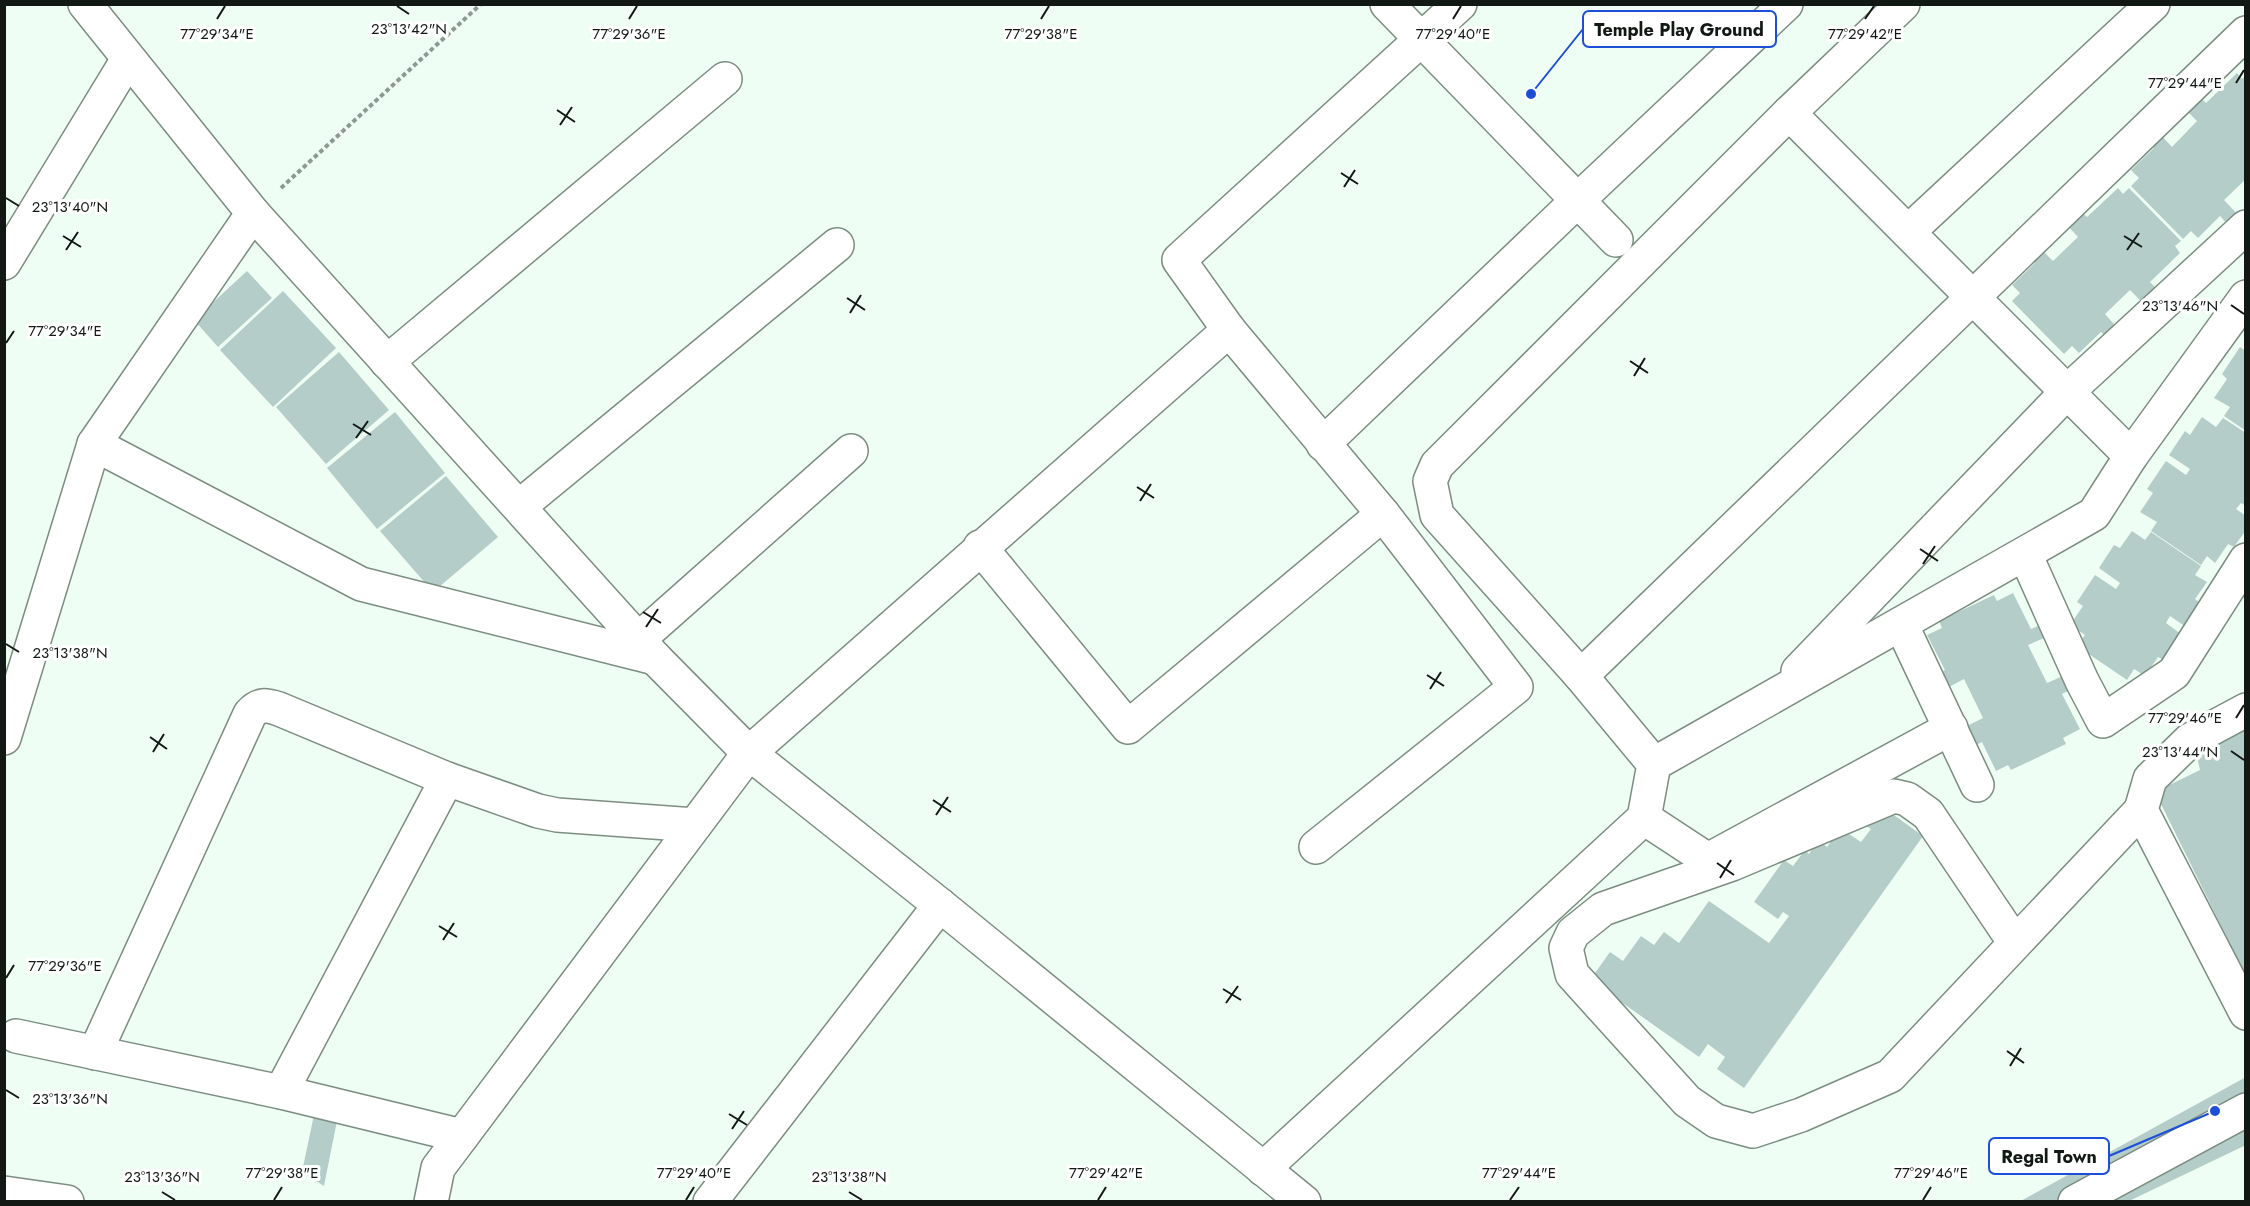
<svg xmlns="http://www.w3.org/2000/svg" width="2250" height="1206" viewBox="0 0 2250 1206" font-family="Jost,sans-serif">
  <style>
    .building { fill: #b4cdc8 }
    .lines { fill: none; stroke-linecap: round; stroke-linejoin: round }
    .street-casing { stroke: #7b8d81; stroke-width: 36 }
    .secondary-casing { stroke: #7b8d81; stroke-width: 36 }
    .path { stroke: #8e9992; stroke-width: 4; stroke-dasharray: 4.5 3; stroke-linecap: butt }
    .street { stroke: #fff; stroke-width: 33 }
    .secondary { stroke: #fff; stroke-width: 33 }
    .ticks { fill: none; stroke: #121814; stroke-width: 2 }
    .ticks-label { font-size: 15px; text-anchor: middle; fill: #121814; stroke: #fff; stroke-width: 6; stroke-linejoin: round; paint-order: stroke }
    .leader { fill: none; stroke: #1d4ed8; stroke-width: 2 }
    .callout-dot { fill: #1d4ed8; stroke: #fff; stroke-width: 2 }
    .callout { fill: #fff; stroke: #1d4ed8; stroke-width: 2 }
    .callout-label { font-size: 18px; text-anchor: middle; font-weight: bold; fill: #121814 }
  </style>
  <rect width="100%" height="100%" fill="#effef4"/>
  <g class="building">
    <path d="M2237,73L2242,79L2246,75V179L2224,200L2240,217L2230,227L2220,216L2198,238L2191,231L2183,239L2131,186L2139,178L2131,170L2154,148L2147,142L2158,132L2172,147L2197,121L2184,108L2198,95L2206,103Z"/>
    <path d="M2118,188L2123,194L2129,188L2181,241L2175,246L2180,253L2150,282L2159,291L2145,305L2130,290L2105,314L2121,332L2111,342L2101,332L2079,353L2072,346L2064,354L2012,301L2020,293L2012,285L2035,263L2028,257L2039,247L2053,261L2078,237L2065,223L2079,209L2087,217Z"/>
    <path d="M247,271L272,298L218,347L194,320Z"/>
    <path d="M283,291L336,348L273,407L220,350Z"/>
    <path d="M2240,347L2246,351V431L2224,416L2230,407L2214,398L2227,379L2222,374Z"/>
    <path d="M339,352L389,410L326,464L276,407Z"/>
    <path d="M395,412L445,473L377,529L327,468Z"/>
    <path d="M2202,417L2216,427L2223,418L2246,433V506L2241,503L2236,509L2246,516V530L2234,547L2228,544L2215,563L2207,556L2201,565L2151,531L2157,522L2140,512L2153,493L2147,489L2166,461L2186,475L2190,469L2169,455L2185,431L2190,435Z"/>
    <path d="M446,476L498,537L433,592L380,531Z"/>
    <path d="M2132,531L2145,540L2151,532L2201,566L2195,575L2207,582L2195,599L2202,604L2186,627L2170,616L2166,623L2181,634L2163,660L2158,657L2145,676L2134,669L2127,680L2077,646L2085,635L2070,625L2083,606L2077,602L2095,575L2116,589L2120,583L2099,568L2114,545L2120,548Z"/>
    <path d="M2013,593L2031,629L2038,626L2044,638L2028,645L2047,683L2063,676L2070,690L2062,694L2080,729L2063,738L2066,744L2011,770L2008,765L1996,771L1982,742L1976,745L1967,726L1983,718L1964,679L1949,687L1942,672L1945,670L1927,635L1942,628L1939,621L1994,595L1997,601Z"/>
    <path d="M2246,720V974H2245L2155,792L2200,770L2195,748Z"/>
    <path d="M1880,805L1923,836L1744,1088L1717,1069L1725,1057L1708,1044L1699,1057L1590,980L1610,952L1623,961L1641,936L1654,945L1664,932L1679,943L1709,901L1769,943L1789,916L1783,912L1778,919L1754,902L1784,860L1793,866L1805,850L1809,854L1818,840L1827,847L1840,828L1861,842L1871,829L1866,826Z"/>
    <path d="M2246,1077V1145L2127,1202H2019Z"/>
    <path d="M315,1110L338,1116L324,1186L302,1172Z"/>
  </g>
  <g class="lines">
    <defs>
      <g id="street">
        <path d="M1387,4L1616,240"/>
        <path d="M1789,113L1903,4"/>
        <path d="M1908,232L2153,4"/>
        <path d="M4,263L128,59"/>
        <path d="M387,362L725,79"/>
        <path d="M94,444L361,584L655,658"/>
        <path d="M1323,444L1578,200L1786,4"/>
        <path d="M520,506L837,245"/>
        <path d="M980,547L1128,727L1383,514"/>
        <path d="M2025,554L2082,681L2103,721L2174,673L2246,560"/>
        <path d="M1901,624L1977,785"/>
        <path d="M639,639L851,451"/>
        <path d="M1798,671L2067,392L2246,227"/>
        <path d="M1581,676L1437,515L1430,481L1437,465L1789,113L2131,456"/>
        <path d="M2246,710L2190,740L2150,779L2141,810L2246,1013"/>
        <path d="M4,738L94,444L253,213"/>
        <path d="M1654,764L2094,514L2131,456L2246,297"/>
        <path d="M1644,818L1708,860L1951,728"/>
        <path d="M1316,847L1516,687L1383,514L1229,330L1179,260L1460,4"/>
        <path d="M2015,943L1928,814L1907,799L1894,796L1732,864L1603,909L1573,933L1566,948L1572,974L1687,1101L1716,1121L1753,1131L1801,1115L1890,1076L2141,810"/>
        <path d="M16,1036L281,1092L462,1136"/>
        <path d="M95,1053L250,714C260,703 266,705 279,709L447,779L538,811L557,815L695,825"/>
        <path d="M281,1092L447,779"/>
        <path d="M1263,1169L1644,818L1654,764L1581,676L2246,33"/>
        <path d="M4,1193L67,1202"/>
        <path d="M431,1202L438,1168L749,753L1229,330"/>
        <path d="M710,1202L940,905"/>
        <path d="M2075,1202L2246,1110"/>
      </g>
      <path id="secondary" d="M85,4L253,213L655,658L749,753L940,905L1304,1202"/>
    </defs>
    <use href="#street" class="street-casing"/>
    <use href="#secondary" class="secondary-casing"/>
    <path class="path" d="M281,188L481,4"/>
    <use href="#street" class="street"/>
    <use href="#secondary" class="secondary"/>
  </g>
  <path class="ticks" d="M397,6L409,14M217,19L225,6M629,19L637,6M1041,19L1049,6M1453,19L1461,6M1865,19L1874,6M2236,83L2244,70M557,110L575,122M560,125L572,107M1341,173L1358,184M1344,187L1355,170M6,198L19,206M63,236L81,247M2124,236L2142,247M66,250L78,232M2127,250L2139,233M847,298L865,310M2231,305L2244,314M850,313L861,295M6,343L14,331M1630,361L1648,373M1634,376L1645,358M353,424L371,435M356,438L368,421M1137,487L1154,498M1140,501L1151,484M1920,549L1938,561M1923,564L1935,546M643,612L661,623M646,627L658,609M6,644L19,652M1427,675L1444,686M1430,689L1441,672M2236,718L2244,705M150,737L167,749M2231,751L2244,760M153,752L164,734M933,800L951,812M936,815L948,797M1717,863L1734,875M1720,878L1731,860M439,926L457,937M443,940L454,923M6,978L14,965M1223,989L1241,1000M1226,1003L1238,986M2007,1051L2024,1063M2010,1066L2021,1048M6,1090L19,1098M729,1114L747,1125M732,1129L744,1111M162,1192L175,1200M849,1192L862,1200M274,1200L282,1187M686,1200L694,1187M1098,1200L1106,1187M1510,1200L1519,1187M1923,1200L1931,1187"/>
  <g class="ticks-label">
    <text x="409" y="34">23°13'42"N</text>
    <text x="1865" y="39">77°29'42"E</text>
    <text x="217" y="39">77°29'34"E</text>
    <text x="629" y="39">77°29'36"E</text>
    <text x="1041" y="39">77°29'38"E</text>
    <text x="1453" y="39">77°29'40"E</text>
    <text x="2185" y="88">77°29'44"E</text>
    <text x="70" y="212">23°13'40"N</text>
    <text x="2180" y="311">23°13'46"N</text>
    <text x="65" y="336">77°29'34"E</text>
    <text x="70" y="658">23°13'38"N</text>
    <text x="2185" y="723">77°29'46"E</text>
    <text x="2180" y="757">23°13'44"N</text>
    <text x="65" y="971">77°29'36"E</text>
    <text x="70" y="1104">23°13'36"N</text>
    <text x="282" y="1178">77°29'38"E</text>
    <text x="694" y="1178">77°29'40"E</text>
    <text x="1106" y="1178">77°29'42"E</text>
    <text x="1519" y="1178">77°29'44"E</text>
    <text x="1931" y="1178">77°29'46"E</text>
    <text x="162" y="1182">23°13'36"N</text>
    <text x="849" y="1182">23°13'38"N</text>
  </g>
  <path class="leader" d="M1531 94L1583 29M2215 1111L2109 1156"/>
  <g class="callout-dot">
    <circle cx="1531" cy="94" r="6"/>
    <circle cx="2215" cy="1111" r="6"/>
  </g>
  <g class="callout">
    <rect x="1583" y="11" width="193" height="36" rx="6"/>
    <rect x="1989" y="1138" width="120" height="36" rx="6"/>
  </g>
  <g class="callout-label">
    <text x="1679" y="36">Temple Play Ground</text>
    <text x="2049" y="1163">Regal Town</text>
  </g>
  <rect width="2250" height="1206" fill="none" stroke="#121814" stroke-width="12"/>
</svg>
